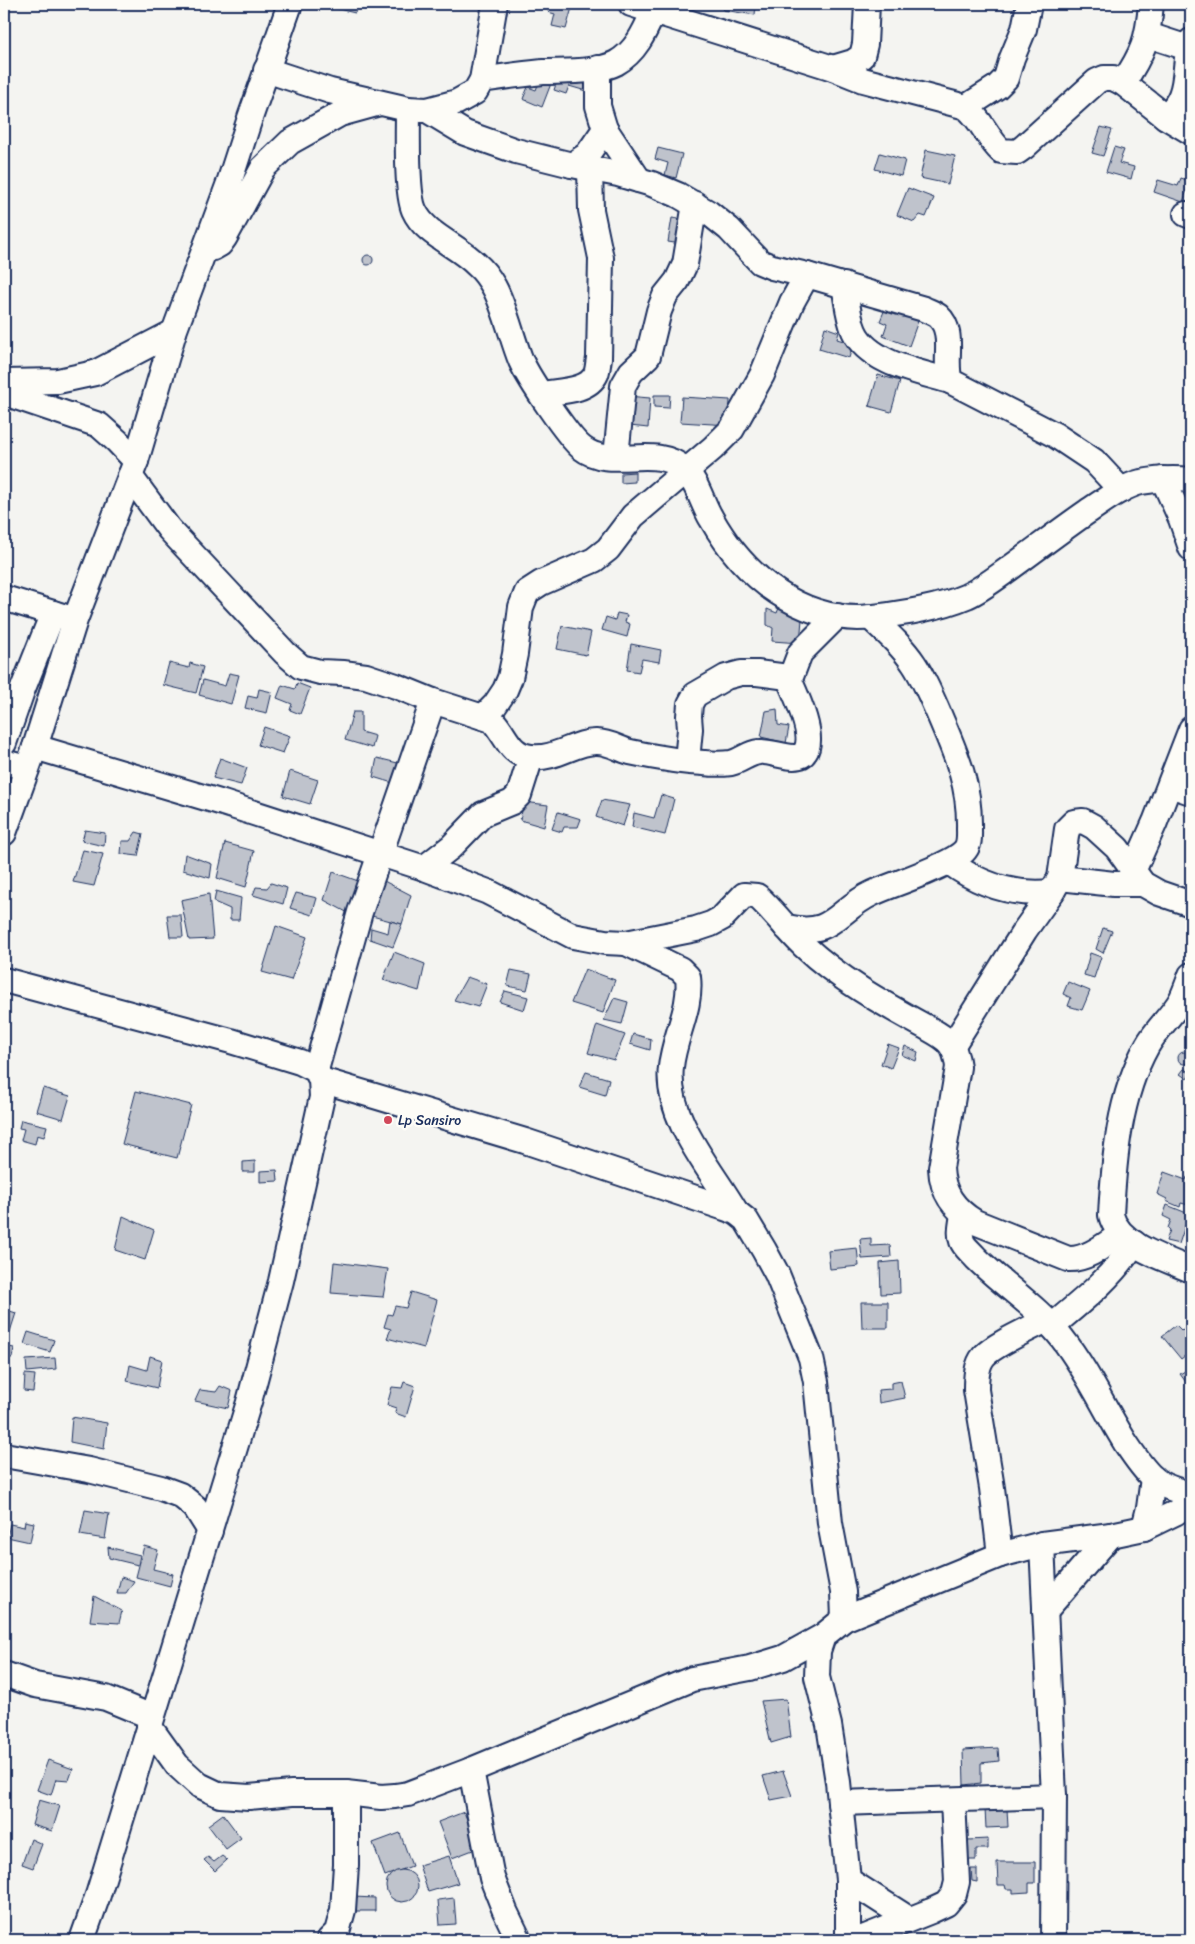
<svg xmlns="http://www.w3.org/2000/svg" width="1195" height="1944" viewBox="0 0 1195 1944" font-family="Sriracha,sans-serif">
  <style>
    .building { fill: #bfc3cc; stroke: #1b2f5e }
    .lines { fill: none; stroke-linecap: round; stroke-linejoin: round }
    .minor-casing { stroke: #1b2f5e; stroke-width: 28 }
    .minor { stroke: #fdfcf7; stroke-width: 24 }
    .poi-dot { fill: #d1495b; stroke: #fdfcf7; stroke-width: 2 }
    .labels { text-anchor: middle; stroke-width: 5; stroke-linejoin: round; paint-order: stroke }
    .poi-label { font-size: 14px; fill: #1b2f5e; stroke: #fdfcf7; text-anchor: start }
  </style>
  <rect width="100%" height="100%" fill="#f4f4f1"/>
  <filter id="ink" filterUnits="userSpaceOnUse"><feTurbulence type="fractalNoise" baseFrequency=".02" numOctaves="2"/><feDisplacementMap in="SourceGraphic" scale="10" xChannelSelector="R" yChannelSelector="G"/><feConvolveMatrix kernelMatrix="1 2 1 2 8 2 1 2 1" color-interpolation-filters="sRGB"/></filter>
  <g filter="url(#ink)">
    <g class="building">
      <path d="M331,4H357L355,13L330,7Z"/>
      <path d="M551,4H573L566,29L552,26L555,14L548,12Z"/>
      <path d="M724,4H756L755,15L723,10Z"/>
      <path d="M560,72L589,81L586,91L569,86L566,94L554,90Z"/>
      <path d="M541,77L552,81L542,107L523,99L528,87L536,90Z"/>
      <path d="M1101,127L1112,130L1103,156L1092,153Z"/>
      <path d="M1114,147L1124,150L1119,163L1134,167L1131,179L1106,172Z"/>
      <path d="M658,148L682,154L676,178L665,175L668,163L655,159Z"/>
      <path d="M926,150L955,156L948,184L920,178Z"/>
      <path d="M880,153L905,160L901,176L875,169Z"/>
      <path d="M1181,178L1190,181L1183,202L1154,192L1158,180L1178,186Z"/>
      <path d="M908,188L934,198L926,217L920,215L914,222L897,215Z"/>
      <path d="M672,218L685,220L681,244L668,242Z"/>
      <circle cx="368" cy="260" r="5"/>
      <path d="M885,309L916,311L913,318L918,321L909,346L883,336L887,324L880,321Z"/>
      <path d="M825,327L839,332L837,339L853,344L849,358L819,349Z"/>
      <path d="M878,375L900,381L891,412L869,406Z"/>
      <path d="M654,395H670L669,408L654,407Z"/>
      <path d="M627,396L650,398L648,428L630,426Z"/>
      <path d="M682,397L730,400L729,425L680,422Z"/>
      <path d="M635,472V482L621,483V473Z"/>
      <path d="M780,605L803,607L800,643L772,641L773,628L767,625V609L777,613Z"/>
      <path d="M617,613L627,615L625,622L630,624L627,637L602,630L606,617L615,620Z"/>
      <path d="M562,626L591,632L586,655L557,649Z"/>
      <path d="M631,644L661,650L659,662L642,659L639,672L627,670Z"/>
      <path d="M169,663L189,668L190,663L203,667L196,693L163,685Z"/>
      <path d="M229,673L239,675L231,704L199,695L203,680L225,686Z"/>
      <path d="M297,683L310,688L300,714L290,710L292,704L277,698L282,685L295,689Z"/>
      <path d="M259,689L272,692L267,713L245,708L248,696L257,698Z"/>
      <path d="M777,709L778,725L789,727L786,743L761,737L766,711Z"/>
      <path d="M353,712H361V732L375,736L372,748L345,740Z"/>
      <path d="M264,727L290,736L283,753L258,745Z"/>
      <path d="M220,758L247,768L241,785L213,778Z"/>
      <path d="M377,758L402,764L396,784L373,777Z"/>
      <path d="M290,771L318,780L310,804L283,796Z"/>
      <path d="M661,795L674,799L665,835L632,827L634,813L654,818Z"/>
      <path d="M602,800L630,805L623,826L596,817Z"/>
      <path d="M524,802L548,805L544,827L520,820Z"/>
      <path d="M558,812L581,819L578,827H564L562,832L552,829Z"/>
      <path d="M85,830L105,833L104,846L82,841Z"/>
      <path d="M136,832L143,834L138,856L121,854L122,841H130Z"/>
      <path d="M225,843L254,851L246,887L217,878Z"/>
      <path d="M83,850L103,854L94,886L73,882Z"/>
      <path d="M185,854L212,864L210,878L183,870Z"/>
      <path d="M333,872L361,882L352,915L324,900Z"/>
      <path d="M382,880L411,895L402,924L368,915Z"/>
      <path d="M271,883L287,888L283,904L253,895L256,887L267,888Z"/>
      <path d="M216,891L241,898L239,920H230V909L214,902Z"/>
      <path d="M296,893L317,898L312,915L290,908Z"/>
      <path d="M209,894L213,939L189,940L181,900Z"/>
      <path d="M167,915H181L183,937H170Z"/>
      <path d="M390,921L402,924L393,947L370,939L371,928L388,933Z"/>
      <path d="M276,926L307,937L291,980L262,972Z"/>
      <path d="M1103,928L1112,931L1103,953L1096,949Z"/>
      <path d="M394,952L425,964L419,991L383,980Z"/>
      <path d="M1090,953L1101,957L1094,978L1084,975Z"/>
      <path d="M585,969L615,980L603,1013L571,1003Z"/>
      <path d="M511,970L531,974L527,990L507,986Z"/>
      <path d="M467,977L487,984L478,1007L454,1000Z"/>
      <path d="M1068,982L1090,991L1082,1010L1068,1006L1071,998L1063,994Z"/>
      <path d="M505,991L528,997L524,1010L500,1002Z"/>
      <path d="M614,998L628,1002L622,1024L604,1020Z"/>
      <path d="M597,1025L625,1035L614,1060L588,1053Z"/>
      <path d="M633,1034L651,1039L650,1050L630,1044Z"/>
      <path d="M888,1044L899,1048L891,1068L881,1064Z"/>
      <path d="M905,1046L918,1052L916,1061L902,1055Z"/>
      <circle cx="1184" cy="1058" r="6"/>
      <path d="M1184,1069L1191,1073L1187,1079L1180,1074Z"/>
      <path d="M586,1072L609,1079L605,1095L579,1087Z"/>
      <path d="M43,1088L70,1096L63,1119L36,1111Z"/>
      <path d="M136,1091L191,1105L177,1158L122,1144Z"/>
      <path d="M21,1120L47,1126L44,1137L37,1135L35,1144L21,1140L24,1129L19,1128Z"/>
      <path d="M255,1161V1172H243V1162Z"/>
      <path d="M277,1170L278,1181L260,1182V1171Z"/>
      <path d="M1164,1172L1186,1180L1187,1177L1191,1178V1202L1189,1205L1181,1203L1180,1207L1166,1201L1167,1199L1157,1194Z"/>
      <path d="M1167,1205L1189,1214L1179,1244L1166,1241L1170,1230L1168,1228L1171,1220L1163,1216Z"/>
      <path d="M123,1216L154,1230L145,1260L115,1250Z"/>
      <path d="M871,1238V1246L890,1245L891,1257L862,1259L860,1239Z"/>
      <path d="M857,1248L859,1266L830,1269L828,1251Z"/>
      <path d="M899,1261L900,1293L881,1294L880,1263Z"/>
      <path d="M334,1262L388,1269L383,1297L331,1293Z"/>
      <path d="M411,1292L437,1300L424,1348L387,1338L391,1329L384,1327L388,1314L392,1315L395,1306L406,1308Z"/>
      <path d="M861,1302H888V1328H862Z"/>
      <path d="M4,1309L16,1313L7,1341L4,1340Z"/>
      <path d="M1176,1325L1182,1331L1184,1329L1191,1338V1351L1181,1359L1162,1336Z"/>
      <path d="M28,1332L54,1340L50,1352L24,1344Z"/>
      <path d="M4,1346L14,1348L12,1358L4,1357Z"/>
      <path d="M150,1356L162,1360L157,1388L127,1381L130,1365L147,1370Z"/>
      <path d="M55,1358L56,1369L27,1372L26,1360Z"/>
      <path d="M1190,1368L1191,1369V1389L1180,1374Z"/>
      <path d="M25,1374L35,1375L33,1392L24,1391Z"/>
      <path d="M901,1381L905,1398L879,1403L878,1390L891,1389V1383Z"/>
      <path d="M404,1382L415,1386L406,1417L395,1413L396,1408L387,1405L392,1387L402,1388Z"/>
      <path d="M220,1386L232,1391L228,1408L195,1401L200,1390L216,1392Z"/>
      <path d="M72,1417L107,1423L104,1449L70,1442Z"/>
      <path d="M85,1510L109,1514L105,1539L80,1535Z"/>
      <path d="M25,1521L34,1523L30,1542L7,1537L10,1524L24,1527Z"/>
      <path d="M144,1546L158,1550L153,1569L173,1574L170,1586L136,1577Z"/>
      <path d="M108,1547L140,1555L138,1565L109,1558Z"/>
      <path d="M121,1577L134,1581L126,1593H117Z"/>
      <path d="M94,1596L122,1611L119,1623L90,1621Z"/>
      <path d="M786,1699L791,1737L771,1743L761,1701Z"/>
      <path d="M998,1748L999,1761L981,1763V1783L964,1785L963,1750Z"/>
      <path d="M48,1760L73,1769L69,1780L56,1779L51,1795L37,1790Z"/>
      <path d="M783,1771L792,1796L771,1800L763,1776Z"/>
      <path d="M39,1800L60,1806L52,1831L32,1825Z"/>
      <path d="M985,1809H1007L1008,1827L986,1828Z"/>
      <path d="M464,1812L478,1848L452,1858L438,1822Z"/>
      <path d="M223,1814L241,1838L226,1849L208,1825Z"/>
      <path d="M400,1833L412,1866L385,1876L373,1843Z"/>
      <path d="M31,1839L42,1844L33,1868L22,1864Z"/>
      <path d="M988,1839V1849H976V1860H968V1840Z"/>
      <path d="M222,1856L227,1860L215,1871L204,1860L208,1857L214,1862Z"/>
      <path d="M449,1856L458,1883L428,1892L419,1865Z"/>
      <path d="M997,1862H1035V1883H1029V1892L1013,1893V1889H1006L1005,1885H998Z"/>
      <path d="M971,1869H977V1882L972,1881Z"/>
      <circle cx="402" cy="1886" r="16"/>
      <path d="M354,1897L375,1898V1911H354Z"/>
      <path d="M454,1898L456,1924L440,1925L438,1900Z"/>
    </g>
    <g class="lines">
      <defs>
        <g id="minor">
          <path d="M631,4L833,68L863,80L966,107C982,120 987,138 1001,151L1017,152L1024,147L1097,81L1104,78H1113L1123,83L1166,117L1191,132"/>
          <path d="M1148,35L1188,48"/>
          <path d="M598,68V106L605,129L639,180"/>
          <path d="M833,68L853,62L862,56L865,44L867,4"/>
          <path d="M266,70L330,91L408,109L427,110L457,102L475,92L482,80L495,4"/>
          <path d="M482,80C502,77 523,74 543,72C564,71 597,73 616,63C636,52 645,31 654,11"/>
          <path d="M1123,83C1143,53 1148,40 1151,4"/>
          <path d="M966,107L997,87L1006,78L1012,58L1024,29L1029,4"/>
          <path d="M408,109C408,132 406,191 414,210C425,235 458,245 477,265C483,270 490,280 494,287C505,307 512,339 521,361C529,379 568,437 582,448C611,471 656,443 684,469C697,481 702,503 711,518C744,577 802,625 874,617C905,613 939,608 967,596C982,589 996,578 1010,568C1035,550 1061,530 1087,512C1104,501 1121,487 1141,482C1157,479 1175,478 1191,480"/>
          <path d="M427,110L465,133L516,151L572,165L618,174L652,184L678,195L709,213L729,229L760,262L772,267L807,275L924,309C928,311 934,313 938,316C956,332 943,361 950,381L1055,435L1094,461L1121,490"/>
          <path d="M1166,117C1172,110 1178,104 1181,95C1188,78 1184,58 1191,41"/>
          <path d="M572,165L587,155L605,129"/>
          <path d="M1186,214L1191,216"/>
          <path d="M213,248L220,244L225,237L263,168L290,142L340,114L380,103"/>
          <path d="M844,285C847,300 848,317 854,331C868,363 920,372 950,381"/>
          <path d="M4,382L58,381L95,373L174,332"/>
          <path d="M4,393L99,425L117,441L136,461"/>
          <path d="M542,394C558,391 588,392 596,374C598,369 598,363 599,358L601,258L591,210L590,168"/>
          <path d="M616,457L623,386L631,372L648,356L659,311L665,296L677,281L685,264L695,204"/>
          <path d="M130,476L169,529L285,653L301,667L320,672L343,673L366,676L396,686L433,701L492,720C506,734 509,755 531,757C556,760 576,741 597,742C609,742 619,749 630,752C654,757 679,762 704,763C713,764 723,764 731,763C741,761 748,753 759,752C771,750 798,764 805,752C816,736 795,693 788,677"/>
          <path d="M1163,479L1181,519L1191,548"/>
          <path d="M4,598L69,618"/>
          <path d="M483,717L495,705L505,690L510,678L515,654L521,607L527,592L541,583L594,560L608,549L633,516L713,448L732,429L762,375L792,302L807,275"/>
          <path d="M4,743L22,691L53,613"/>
          <path d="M35,747L223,803L424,868L488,892L573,936L605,942L626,943L696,929L711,924L722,918L744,895L757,896C774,911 787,930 804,946C839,979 882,1003 924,1026C945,1038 955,1041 958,1067L941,1168C942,1193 954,1209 975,1222L1068,1259C1087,1260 1106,1244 1121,1234"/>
          <path d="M687,761L690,729L689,716L690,704L695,695L726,677L741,673H757L788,677L792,674L800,653L837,616"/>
          <path d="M4,762L27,768"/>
          <path d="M1170,785L1191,792"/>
          <path d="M4,833L35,747L75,620L136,461L174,332L229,183L250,118L290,4"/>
          <path d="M949,862C980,885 1014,896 1052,892"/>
          <path d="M424,868L451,847L483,814L512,802L519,795L531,757"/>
          <path d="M1134,869L1155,822L1191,729"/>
          <path d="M1060,878L1114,884H1143"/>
          <path d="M786,927C834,938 836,910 873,893C893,884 953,865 965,850C970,844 969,835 969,828C970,783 955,752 938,712C931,696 924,679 914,664C902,646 886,632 870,617"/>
          <path d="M626,943L680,969L688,977C692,1008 674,1036 671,1067C665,1119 712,1170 736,1212"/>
          <path d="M1191,975C1188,983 1185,992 1181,1000C1172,1016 1156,1029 1147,1046C1119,1096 1114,1159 1111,1215C1118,1245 1166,1259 1191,1270"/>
          <path d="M4,980L231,1041L300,1062L316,1070L321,1080L322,1097L281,1281L249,1402L98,1895L82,1940"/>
          <path d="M953,1045L1025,930L1052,892L1060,878L1067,829L1074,822L1083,821L1094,827L1117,848L1143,884L1159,893L1191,904"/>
          <path d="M316,1070L360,912L433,701"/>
          <path d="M321,1080L525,1141L725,1208L736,1212L746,1220L764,1250L777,1274L811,1358L816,1382L830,1523L843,1592L844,1619"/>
          <path d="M963,1214C962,1223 959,1233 962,1241C964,1247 972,1253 976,1258C1004,1286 1038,1307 1062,1338C1087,1370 1104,1408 1125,1442C1133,1454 1142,1468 1153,1478C1163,1487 1178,1491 1191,1494"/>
          <path d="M1052,1326C1082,1301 1113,1277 1134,1243"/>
          <path d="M4,1455L89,1470L161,1488L180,1495L195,1507L210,1531"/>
          <path d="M1144,1528L1149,1508L1153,1478"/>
          <path d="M1042,1544L1054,1796L1053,1940"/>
          <path d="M1000,1555L992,1488L976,1390C976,1379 976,1365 984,1356C995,1344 1030,1329 1046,1320"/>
          <path d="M1045,1611L1111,1535"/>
          <path d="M4,1674L35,1685L106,1698L152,1717"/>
          <path d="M149,1726L177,1765L199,1785L220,1795L249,1797L292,1793H346L381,1797L395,1796L408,1794L471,1770L692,1679L750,1668L783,1658L823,1636"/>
          <path d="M471,1770L492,1878L505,1911L519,1940"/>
          <path d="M840,1803L1054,1796"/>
          <path d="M848,1880L909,1919"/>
          <path d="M329,1940L337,1932L343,1910L346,1865V1793"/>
          <path d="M848,1940V1880L838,1782L829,1725L817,1677L818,1651L823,1636L844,1619L1000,1555L1042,1544L1111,1535L1144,1528L1175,1513L1191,1502"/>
          <path d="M858,1940L931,1911L946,1904L954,1894L957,1882L953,1800"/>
        </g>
      </defs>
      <use href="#minor" class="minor-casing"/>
      <use href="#minor" class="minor"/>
    </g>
  </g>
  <circle class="poi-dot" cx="388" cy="1120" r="5"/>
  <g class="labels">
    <g class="poi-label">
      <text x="398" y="1125">Lp Sansiro</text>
    </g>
  </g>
  <rect width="1195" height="1944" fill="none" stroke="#fdfcf7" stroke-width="20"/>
  <rect x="10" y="10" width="1175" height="1924" fill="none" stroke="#1b2f5e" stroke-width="2" filter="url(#ink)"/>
</svg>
